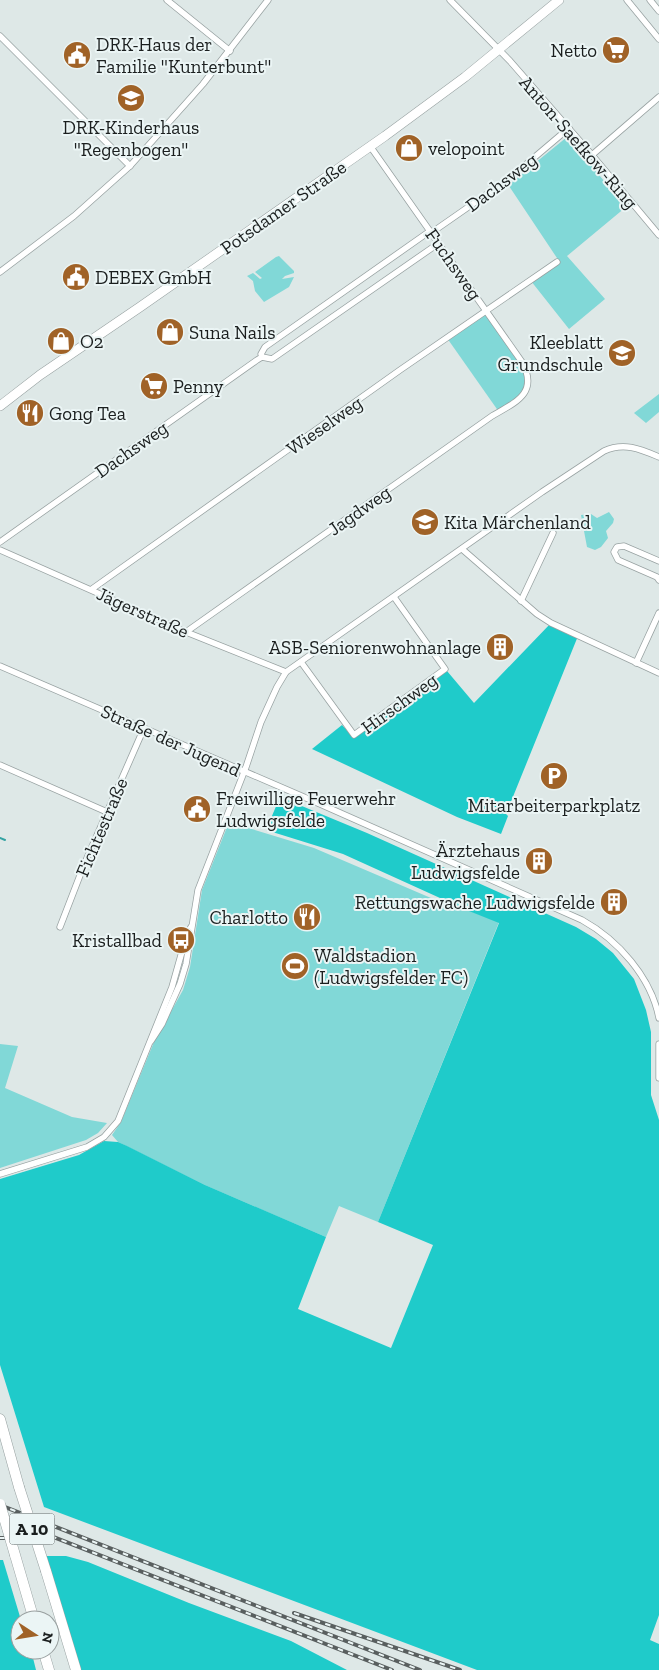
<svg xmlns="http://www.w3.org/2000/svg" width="659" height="1670" viewBox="0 0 659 1670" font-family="'Zilla Slab',serif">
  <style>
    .green { fill: #81d8d7 }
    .forest { fill: #1fcbca }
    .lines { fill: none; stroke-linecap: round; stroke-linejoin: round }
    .stream { stroke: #34a3a3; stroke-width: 2 }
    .minor-casing { stroke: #98a2a2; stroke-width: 7 }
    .secondary-casing { stroke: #98a2a2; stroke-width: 10 }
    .motorway-casing { stroke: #98a2a2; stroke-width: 11 }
    .minor { stroke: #fff; stroke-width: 5.5 }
    .secondary { stroke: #fff; stroke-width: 9 }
    .motorway { stroke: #fff; stroke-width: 10 }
    .rail-casing { stroke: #595f5f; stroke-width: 4 }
    .rail { stroke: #ebf5f5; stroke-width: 2; stroke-dasharray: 5.5; stroke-linecap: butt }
    .motorway-bridge-casing { stroke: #98a2a2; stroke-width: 11; stroke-linecap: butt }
    .motorway-bridge { stroke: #fff; stroke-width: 10 }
    .labels { text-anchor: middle; stroke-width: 4; stroke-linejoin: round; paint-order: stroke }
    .shield { fill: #ebf5f5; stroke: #595f5f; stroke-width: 1 }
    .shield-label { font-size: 18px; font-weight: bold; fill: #1b1f1f }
    .poi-label { font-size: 19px; fill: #1b1f1f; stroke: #ebf5f5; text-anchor: start }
    .street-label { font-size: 19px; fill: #1b1f1f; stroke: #ebf5f5 }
  </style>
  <rect width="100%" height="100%" fill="#dee8e7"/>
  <g class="green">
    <path d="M567,137L626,207L567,256L605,299L569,329L531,281L559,261L509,186L513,181Z"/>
    <path d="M279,256L294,271V273L285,276L282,279L294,277L289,287L264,302L255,291L253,281L247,276L253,273L260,279L262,278L255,272L276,257Z"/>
    <path d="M487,311L529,376L522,396L499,412L447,338Z"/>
    <path d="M659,394V412L646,423L634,413Z"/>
    <path d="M609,512L614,519L613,523L606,531L608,538L601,547L595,550L587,547L581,515L591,514L597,518Z"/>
    <path d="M229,822L314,848L438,901L439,899L499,922L378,1222L339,1206L326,1237L207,1186L118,1142L112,1135L121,1122L154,1042L183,990L190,967L202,890Z"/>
    <path d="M0,1044L18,1046L5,1088L72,1117L107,1123L98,1133L86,1140L0,1168Z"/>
  </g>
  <g class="forest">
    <path d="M551,623L578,636L506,814L508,816L501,834L457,817L312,749L342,725L354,738L447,671L474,703Z"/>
    <path d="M280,797L367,833L576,927L596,939L613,953L634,979L646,1010L651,1032V1095L659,1120V1615L650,1640L659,1644V1670H477L44,1507L0,1365V1179L79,1155L104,1141L118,1142L127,1146L205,1185L326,1237L298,1309L391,1348L433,1245L378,1222L499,923L439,899L440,898L343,854L266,830Z"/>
    <path d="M41,1556H66L88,1562L189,1603L291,1641L347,1670H76Z"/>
    <path d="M0,1560H3L21,1620H20V1650H31L36,1670H0Z"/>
  </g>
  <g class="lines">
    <path class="stream" d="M0,838L5,840"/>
    <defs>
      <g id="minor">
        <path d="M167,0L230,51"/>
        <path d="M450,0L510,61L592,155L659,235"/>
        <path d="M627,0L659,39"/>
        <path d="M650,0L659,11"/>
        <path d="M0,36L130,166"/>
        <path d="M592,155L659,97"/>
        <path d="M431,233L510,178L569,128"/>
        <path d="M0,272L74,216L130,166L203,84L268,0"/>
        <path d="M262,357L261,354L265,347L430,231"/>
        <path d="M0,542L257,360L262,357L272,359L439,243"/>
        <path d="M462,549L537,614L551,623L659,673"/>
        <path d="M0,550L186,632L286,672"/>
        <path d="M659,561L624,546L617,547L614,552L618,560L657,577L659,580"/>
        <path d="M92,589L400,370L557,262"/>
        <path d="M521,601L553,533"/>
        <path d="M186,632L492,416C516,402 539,393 522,362L370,146"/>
        <path d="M301,662L354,735L445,669L394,597"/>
        <path d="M636,663L659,613"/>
        <path d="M0,666L320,804L582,920C618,940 651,977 659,1018"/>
        <path d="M0,765L107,812"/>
        <path d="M60,927L84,865L144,728"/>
        <path d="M151,1041L162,1024L180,984L186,964L198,890L246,767L261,722L277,687L286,672L542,492L604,451C624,442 640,449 659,457"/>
        <path d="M659,1044V1078"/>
        <path d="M0,1174L87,1147L104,1137L118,1121L172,987L187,934L191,927"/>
      </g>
      <path id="secondary" d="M0,406L40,375L140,307L385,136L465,77L559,0"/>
      <g id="motorway">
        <path d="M0,1419L19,1487"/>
        <path d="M15,1555L34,1620"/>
        <path d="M46,1571L76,1670"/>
        <path d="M43,1650L49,1670"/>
      </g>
    </defs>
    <use href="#minor" class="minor-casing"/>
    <use href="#secondary" class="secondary-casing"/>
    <use href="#motorway" class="motorway-casing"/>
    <use href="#minor" class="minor"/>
    <use href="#secondary" class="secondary"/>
    <use href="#motorway" class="motorway"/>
    <defs>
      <g id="rail">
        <path d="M0,1505L420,1670"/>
        <path d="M0,1516L392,1670"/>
        <path d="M0,1538H31L48,1540"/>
        <path d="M294,1613L460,1670"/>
      </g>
    </defs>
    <use href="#rail" class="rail-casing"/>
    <use href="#rail" class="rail"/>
    <defs>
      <g id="motorway-bridge">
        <path d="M19,1487L46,1571"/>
        <path d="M0,1504L15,1555"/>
      </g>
    </defs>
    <use href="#motorway-bridge" class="motorway-bridge-casing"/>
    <use href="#motorway-bridge" class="motorway-bridge"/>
  </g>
  <defs>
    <symbol id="supermarket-disc" viewBox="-11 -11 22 22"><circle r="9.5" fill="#a06227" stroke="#ebf5f5"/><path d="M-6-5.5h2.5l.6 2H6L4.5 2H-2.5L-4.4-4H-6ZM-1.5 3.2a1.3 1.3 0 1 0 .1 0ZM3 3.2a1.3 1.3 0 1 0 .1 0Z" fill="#fff"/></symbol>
    <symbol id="civic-disc" viewBox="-11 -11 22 22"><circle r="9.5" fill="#a06227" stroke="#ebf5f5"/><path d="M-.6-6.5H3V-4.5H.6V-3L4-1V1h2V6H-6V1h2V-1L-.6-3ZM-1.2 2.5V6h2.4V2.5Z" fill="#fff"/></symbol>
    <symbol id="school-disc" viewBox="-11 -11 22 22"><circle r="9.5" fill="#a06227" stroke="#ebf5f5"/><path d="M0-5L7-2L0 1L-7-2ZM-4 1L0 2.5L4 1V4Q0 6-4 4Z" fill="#fff"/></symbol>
    <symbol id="shop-disc" viewBox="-11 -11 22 22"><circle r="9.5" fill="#a06227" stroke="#ebf5f5"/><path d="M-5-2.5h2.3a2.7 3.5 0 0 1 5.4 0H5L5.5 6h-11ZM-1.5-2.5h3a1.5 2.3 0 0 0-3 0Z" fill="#fff"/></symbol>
    <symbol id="restaurant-disc" viewBox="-11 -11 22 22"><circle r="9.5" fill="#a06227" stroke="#ebf5f5"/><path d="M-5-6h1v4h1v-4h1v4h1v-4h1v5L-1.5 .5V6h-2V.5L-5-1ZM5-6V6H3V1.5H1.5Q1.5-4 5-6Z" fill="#fff"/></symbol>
    <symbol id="building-disc" viewBox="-11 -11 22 22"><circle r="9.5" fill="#a06227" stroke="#ebf5f5"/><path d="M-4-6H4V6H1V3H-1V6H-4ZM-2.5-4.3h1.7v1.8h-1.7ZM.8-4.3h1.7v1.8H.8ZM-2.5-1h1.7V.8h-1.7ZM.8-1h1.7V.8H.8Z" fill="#fff"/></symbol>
    <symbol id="parking-disc" viewBox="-11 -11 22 22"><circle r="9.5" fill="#a06227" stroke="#ebf5f5"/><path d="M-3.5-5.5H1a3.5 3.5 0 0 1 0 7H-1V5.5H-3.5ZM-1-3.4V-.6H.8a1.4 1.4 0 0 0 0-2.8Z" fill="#fff"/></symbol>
    <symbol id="bus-disc" viewBox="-11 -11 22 22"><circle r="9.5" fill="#a06227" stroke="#ebf5f5"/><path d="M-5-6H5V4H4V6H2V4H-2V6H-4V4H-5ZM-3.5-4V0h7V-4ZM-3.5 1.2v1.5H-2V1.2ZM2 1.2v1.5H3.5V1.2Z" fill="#fff"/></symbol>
    <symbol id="stadium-disc" viewBox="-11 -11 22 22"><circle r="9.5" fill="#a06227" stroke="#ebf5f5"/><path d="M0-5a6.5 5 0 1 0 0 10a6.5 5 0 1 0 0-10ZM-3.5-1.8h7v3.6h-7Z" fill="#fff"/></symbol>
  </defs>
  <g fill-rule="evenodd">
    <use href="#supermarket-disc" x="600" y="34" width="32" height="32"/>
    <use href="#civic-disc" x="61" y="39" width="32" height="32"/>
    <use href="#school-disc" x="115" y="82" width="32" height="32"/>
    <use href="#shop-disc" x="393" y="132" width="32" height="32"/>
    <use href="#civic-disc" x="60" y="261" width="32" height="32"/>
    <use href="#shop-disc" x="154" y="316" width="32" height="32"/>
    <use href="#shop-disc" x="45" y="325" width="32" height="32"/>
    <use href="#school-disc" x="606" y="337" width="32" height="32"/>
    <use href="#supermarket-disc" x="138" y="370" width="32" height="32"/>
    <use href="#restaurant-disc" x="14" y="397" width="32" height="32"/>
    <use href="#school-disc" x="409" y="506" width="32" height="32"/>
    <use href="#building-disc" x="484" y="631" width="32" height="32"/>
    <use href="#parking-disc" x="538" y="760" width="32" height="32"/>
    <use href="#civic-disc" x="181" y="793" width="32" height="32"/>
    <use href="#building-disc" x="523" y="845" width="32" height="32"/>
    <use href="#building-disc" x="598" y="886" width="32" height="32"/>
    <use href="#restaurant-disc" x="291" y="901" width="32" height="32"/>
    <use href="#bus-disc" x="165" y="924" width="32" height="32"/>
    <use href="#stadium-disc" x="279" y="950" width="32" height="32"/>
  </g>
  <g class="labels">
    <rect class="shield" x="9.5" y="1513.5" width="45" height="31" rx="4"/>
    <g class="shield-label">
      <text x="32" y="1535">A 10</text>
    </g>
    <g class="poi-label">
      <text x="96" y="51">DRK-Haus der<tspan x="96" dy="22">Familie "Kunterbunt"</tspan></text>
      <text x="597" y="57" text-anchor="end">Netto</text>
      <text x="131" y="134" text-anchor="middle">DRK-Kinderhaus<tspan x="131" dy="22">"Regenbogen"</tspan></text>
      <text x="428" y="155">velopoint</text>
      <text x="95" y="284">DEBEX GmbH</text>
      <text x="189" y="339">Suna Nails</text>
      <text x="80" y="348">O2</text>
      <text x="603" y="349" text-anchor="end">Kleeblatt<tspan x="603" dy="22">Grundschule</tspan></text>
      <text x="173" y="393">Penny</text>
      <text x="49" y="420">Gong Tea</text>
      <text x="444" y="529">Kita Märchenland</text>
      <text x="481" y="654" text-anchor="end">ASB-Seniorenwohnanlage</text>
      <text x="216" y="805">Freiwillige Feuerwehr<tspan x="216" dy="22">Ludwigsfelde</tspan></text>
      <text x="554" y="812" text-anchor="middle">Mitarbeiterparkplatz</text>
      <text x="520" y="857" text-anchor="end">Ärztehaus<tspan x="520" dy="22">Ludwigsfelde</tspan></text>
      <text x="595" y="909" text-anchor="end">Rettungswache Ludwigsfelde</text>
      <text x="288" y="924" text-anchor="end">Charlotto</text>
      <text x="162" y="947" text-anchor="end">Kristallbad</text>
      <text x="314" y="962">Waldstadion<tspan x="314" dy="22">(Ludwigsfelder FC)</tspan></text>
    </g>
    <g class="street-label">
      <text transform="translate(579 142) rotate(49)" y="7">Anton-Saefkow-Ring</text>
      <text transform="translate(501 182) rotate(-37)" y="7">Dachsweg</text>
      <text transform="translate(283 207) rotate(-35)" y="7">Potsdamer Straße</text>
      <text transform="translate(454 264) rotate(55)" y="7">Fuchsweg</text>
      <text transform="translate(324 425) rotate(-35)" y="7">Wieselweg</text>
      <text transform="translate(131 449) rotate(-35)" y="7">Dachsweg</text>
      <text transform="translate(359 510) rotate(-35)" y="7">Jagdweg</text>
      <text transform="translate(143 612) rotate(24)" y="7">Jägerstraße</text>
      <text transform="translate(399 703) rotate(-36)" y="7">Hirschweg</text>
      <text transform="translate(171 740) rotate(24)" y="7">Straße der Jugend</text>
      <text transform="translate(101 827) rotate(-67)" y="7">Fichtestraße</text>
    </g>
  </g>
  <g transform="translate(35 1635) rotate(102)"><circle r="24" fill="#ebf5f5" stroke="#989f9f"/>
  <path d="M0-4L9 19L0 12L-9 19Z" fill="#a06227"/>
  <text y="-8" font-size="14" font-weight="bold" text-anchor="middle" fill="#1b1f1f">N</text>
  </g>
</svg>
